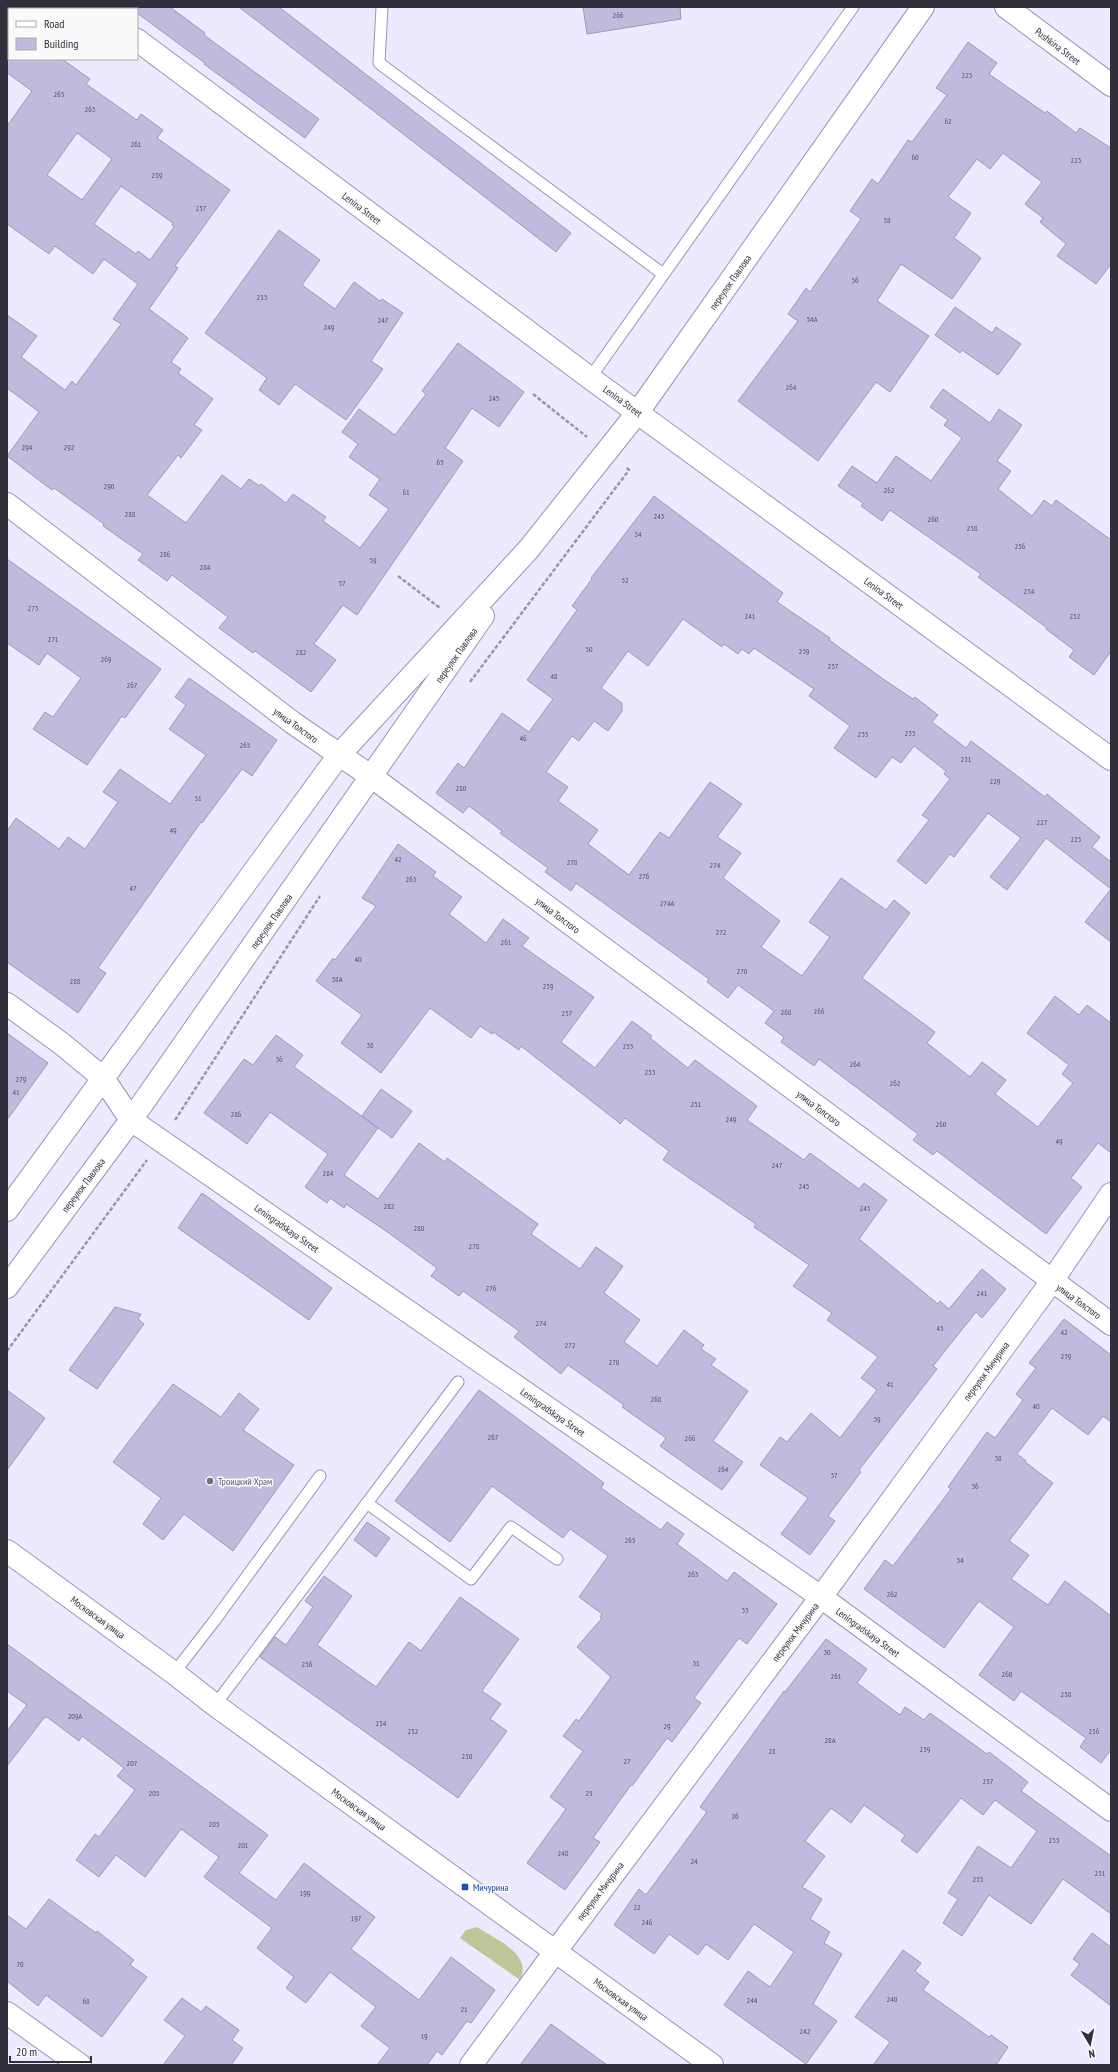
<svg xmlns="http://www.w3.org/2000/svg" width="1118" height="2072" viewBox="0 0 1118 2072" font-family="'PT Sans Narrow',sans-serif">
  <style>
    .green { fill: #c0c697 }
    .building { fill: #c0badc; stroke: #9e99ba; fill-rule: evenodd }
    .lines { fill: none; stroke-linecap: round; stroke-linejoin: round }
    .lane-casing { stroke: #9a94b5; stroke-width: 13 }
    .street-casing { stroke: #9a94b5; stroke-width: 24 }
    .secondary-casing { stroke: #9a94b5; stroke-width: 24 }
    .path { stroke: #9996a8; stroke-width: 2.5; stroke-dasharray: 4 2; stroke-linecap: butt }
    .lane { stroke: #fff; stroke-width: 11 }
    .street { stroke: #fff; stroke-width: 22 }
    .secondary { stroke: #fff; stroke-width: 22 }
    .worship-dot { fill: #6b7280; stroke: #fafafa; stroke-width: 1.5 }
    .transit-dot { fill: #1a4fb4; stroke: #fafafa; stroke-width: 1.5 }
    .labels { text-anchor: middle; stroke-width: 3; stroke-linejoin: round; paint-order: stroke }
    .number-label { font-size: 8px; fill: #555264 }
    .street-label { font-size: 10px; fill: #312f3c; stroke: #fafafa }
    .worship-label { font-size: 10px; fill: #5b616d; stroke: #fafafa; text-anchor: start }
    .transit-label { font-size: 10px; fill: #164399; stroke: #fafafa; text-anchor: start }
  </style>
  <rect width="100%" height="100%" fill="#ede9ff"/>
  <path class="green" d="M477,1927C495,1939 533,1954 520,1980L460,1938L466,1930Z"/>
  <g class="building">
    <path d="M129,7H170L205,33L204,35L319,119L305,138L204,64L205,63L137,13V9Z"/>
    <path d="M239,7H279L571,233L556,252Z"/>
    <path d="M583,7H680L681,19L587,34Z"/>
    <path d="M968,42L997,63L989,74L1045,113L1047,111L1076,133L1080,128L1111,148V264L1096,284L1057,256L1066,244L1040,222L1043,218L1025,204L1042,182L1003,153L990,169L977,159L948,197L971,213L954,238L981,258L952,299L901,264L877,301L929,336L890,392L876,382L818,461L738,401L798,321L788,314L806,288L810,292L861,219L850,211L872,179L878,184L908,140L912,142L947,95L936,88Z"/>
    <path d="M7,59H62L90,79L86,84L137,120L141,114L163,130L157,138L230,190L175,266L178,268L149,309L188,338L171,362L181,369L178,373L213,399L194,425L202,430L181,458L178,455L147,495L186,523L222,475L241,489L249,479L260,486L261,484L286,503L293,494L326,517L323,521L360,548L389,509L369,495L380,479L349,457L358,444L342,432L359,409L395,435L426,394L422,391L458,343L524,392L499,427L472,408L445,448L463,461L357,615L343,605L314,644L336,660L311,692L255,651L253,653L219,628L228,617L172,575L167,581L138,560L143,554L103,526L104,524L54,488L52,490L7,456L39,412L7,388V315L37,336L21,357L65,390L72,381L76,385L121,324L113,319L138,284L104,259L93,274L55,246L49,254L7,224V126L32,91L7,73ZM77,133L112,159L82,200L47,175ZM121,186L173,223L172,225L174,227L150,260L138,251L136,254L94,224Z"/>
    <path d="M279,230L320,260L302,285L335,309L354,282L380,301L382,299L403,313L371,361L383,369L346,420L295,384L279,405L259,390L267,378L205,333Z"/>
    <path d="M955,307L992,333L996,327L1021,344L998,375L962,350L960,353L935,335Z"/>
    <path d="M943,389L990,423L999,409L1022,425L997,461L1011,471L998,489L1032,516L1044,500L1052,506L1056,500L1111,540V651L1094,675L1069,657L1074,650L1046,629L1047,628L978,577L981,574L890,510L882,521L861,506L863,503L838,486L852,466L877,483L896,456L931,481L962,438L944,425L948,420L930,407Z"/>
    <path d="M654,496L783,593L777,602L830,638L829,640L886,681L913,699L915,697L938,715L932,722L966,748L971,741L1045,797L1047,794L1100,837L1092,847L1111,862V889L1046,838L1007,890L990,877L1021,838L988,813L954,857L950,854L926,884L897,861L929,820L922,815L950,779L944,774L946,771L914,746L901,763L892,757L876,778L834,748L850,726L809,696L814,689L754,648L749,654L742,649L738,654L724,644L722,647L683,619L648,666L628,651L601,688L622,703V711L608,731L594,721L579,741L572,736L546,772L568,787L558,801L598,830L588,844L629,875L660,832L669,838L710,782L742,804L717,837L741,853L723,878L780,921L761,947L802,976L830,937L809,922L841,878L886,910L894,900L910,913L862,978L935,1032L927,1043L970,1077L982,1062L1006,1080L995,1094L1038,1127L1073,1083L1062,1074L1069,1065L1027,1033L1055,996L1079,1015L1087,1005L1111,1023V1153L1098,1143L1071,1178L1082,1187L1046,1234L937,1151L933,1155L913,1140L918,1134L819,1059L814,1066L781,1042L784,1037L765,1023L774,1011L738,985L728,998L707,982L709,979L576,883L571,891L545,872L548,868L500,833L502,831L469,806L463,813L436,793L458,763L464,768L502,713L529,732L553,699L527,680L577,610L572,606L592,579L591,578Z"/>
    <path d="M7,559L161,669L125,718L122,716L87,765L33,729L45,712L53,717L81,678L47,653L39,665L7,643Z"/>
    <path d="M189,678L277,740L252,776L242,769L202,823L201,822L98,968L106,973L78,1013L7,962V831L16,818L59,849L68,837L85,849L118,802L103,792L120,769L170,804L206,755L169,729L186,705L175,697Z"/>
    <path d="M398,844L436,872L433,876L462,897L449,914L486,943L503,919L529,938L522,946L594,997L561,1042L595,1068L632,1021L652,1036L650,1038L688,1068L695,1060L757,1106L747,1120L804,1160L810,1153L859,1189L864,1183L887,1200L859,1239L938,1304L940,1301L949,1309L982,1269L1006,1289L982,1318L976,1312L933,1366L937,1369L859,1470L861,1472L828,1516L835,1521L810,1555L781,1534L808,1498L760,1465L780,1437L787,1442L811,1413L840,1438L877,1390L861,1378L878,1357L827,1320L832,1313L793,1286L809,1265L754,1227L756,1224L663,1160L669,1151L625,1118L620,1124L617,1121L521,1046L519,1050L493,1032L492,1034L480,1026L471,1038L430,1008L381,1073L341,1043L362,1015L316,981L333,958L335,960L376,906L362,898Z"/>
    <path d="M1111,889V942L1085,922Z"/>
    <path d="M7,1033L48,1063L7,1120Z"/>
    <path d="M276,1035L303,1055L294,1067L378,1128L344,1175L378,1199L419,1143L445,1162L447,1158L538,1224L531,1234L580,1269L596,1247L623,1266L604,1293L640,1320L624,1342L657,1366L684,1330L704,1345L701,1349L716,1359L711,1365L748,1391L713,1441L743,1462L722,1490L660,1446L666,1438L622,1407L624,1405L568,1365L561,1374L514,1337L519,1331L463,1291L459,1296L431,1276L437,1268L386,1231L346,1204L344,1208L330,1198L327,1203L305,1187L328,1154L270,1112L247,1144L204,1113L244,1059L253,1065Z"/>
    <path d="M381,1089L412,1111L392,1138L362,1116Z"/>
    <path d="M202,1193L332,1288L309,1320L178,1228Z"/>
    <path d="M115,1307L141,1314L138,1319L144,1324L97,1389L69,1370Z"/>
    <path d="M1064,1319L1111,1355V1422L1103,1416L1088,1435L1052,1408L1017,1454L1026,1461L1025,1462L1053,1483L1009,1541L1029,1555L1011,1579L1048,1605L1065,1581L1111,1616V1750L1101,1763L1080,1747L1086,1738L1021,1691L1014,1701L979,1675L1014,1627L979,1601L944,1648L864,1589L885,1560L893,1566L951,1489L948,1487L987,1432L995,1438L1023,1400L1016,1394L1036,1368L1029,1363Z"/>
    <path d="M173,1384L221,1417L239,1393L259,1409L243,1430L294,1465L233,1551L184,1514L163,1540L143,1524L161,1498L113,1462Z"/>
    <path d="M7,1390L45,1418L7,1470Z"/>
    <path d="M479,1390L604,1483L601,1488L661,1530L667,1522L684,1534L677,1544L727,1581L734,1572L777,1604L747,1644L739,1638L694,1698L701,1703L672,1742L667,1738L632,1786L631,1785L593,1838L600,1842L565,1890L527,1863L566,1809L550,1797L583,1751L563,1736L576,1719L579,1721L611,1677L577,1647L602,1618L600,1617L602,1614L579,1597L608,1556L570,1529L563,1538L492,1486L450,1542L395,1501Z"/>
    <path d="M367,1522L390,1538L376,1557L354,1540Z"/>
    <path d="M324,1576L352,1596L317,1645L376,1687L409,1642L421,1651L460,1597L519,1639L482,1691L501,1704L490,1719L507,1731L458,1798L260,1657L275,1637L286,1645L313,1607L305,1601Z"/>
    <path d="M826,1639L867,1669L857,1683L900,1715L905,1707L924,1720L930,1713L987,1754L989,1752L1028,1782L1021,1791L1111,1856V1914L1063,1879L1031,1924L989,1895L962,1936L943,1923L958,1899L948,1893L978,1846L1011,1868L1037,1831L995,1800L983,1815L961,1798L917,1853L901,1841L905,1835L864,1805L851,1823L831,1808L805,1841L825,1856L802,1887L822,1899L810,1919L830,1932L824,1943L842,1954L813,2004L837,2021L806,2064L724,2005L748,1971L770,1987L794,1952L754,1924L728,1960L706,1944L698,1955L669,1934L654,1954L614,1925L639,1889L646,1895L707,1812L700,1807L784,1691L785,1692Z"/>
    <path d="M7,1644L268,1835L239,1873L276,1900L304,1863L375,1917L351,1949L419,2000L451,1957L495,1990L471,2023L467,2021L442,2055L437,2051L427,2065H377L390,2048L361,2026L376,2007L330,1972L306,2003L286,1988L294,1977L257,1948L272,1928L204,1877L219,1857L181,1829L145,1877L116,1855L99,1877L76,1860L95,1834L99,1837L135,1790L117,1776L124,1768L82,1736L79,1741L47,1717L44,1718L7,1766V1731L27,1705L7,1691Z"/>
    <path d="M49,1899L96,1933L97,1931L134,1960L130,1965L147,1977L102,2037L46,1995L38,2006L7,1981V1915L26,1929Z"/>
    <path d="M1092,1933L1111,1947V2006L1071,1975L1080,1964L1073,1959Z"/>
    <path d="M903,1950L921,1963L915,1971L929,1982L923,1990L989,2037L991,2035L1008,2047L996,2065H873L890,2042L855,2017Z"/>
    <path d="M182,1998L201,2012L206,2006L239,2030L232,2040L243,2048L231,2065H163L185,2036L164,2020Z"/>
    <path d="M551,2024L607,2065H520Z"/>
  </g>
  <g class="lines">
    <defs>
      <g id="lane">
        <path d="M382,7L379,63L663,274"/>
        <path d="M590,378L853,7"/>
        <path d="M367,1503L471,1579L511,1527L557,1559"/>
        <path d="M174,1673L215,1620L320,1476"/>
        <path d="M215,1705L458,1382"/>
      </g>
      <g id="street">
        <path d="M1006,7L1111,85"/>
        <path d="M638,412L923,7"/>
        <path d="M7,504L293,723L372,777L1111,1324"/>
        <path d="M7,1004L62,1044L103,1078L131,1120L821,1597L1111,1810"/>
        <path d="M555,1952L821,1597L1052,1281L1111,1194"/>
        <path d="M7,2013L80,2065"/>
      </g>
      <g id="secondary">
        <path d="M93,7L96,9"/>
        <path d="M137,40L590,378L1111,759"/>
        <path d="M7,1210L339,755L528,550L638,412"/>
        <path d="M7,1287L131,1120L483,616"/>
        <path d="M7,1551L174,1673L215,1705L712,2065"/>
        <path d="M471,2065L555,1952"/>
      </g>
    </defs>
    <use href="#lane" class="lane-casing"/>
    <use href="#street" class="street-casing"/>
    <use href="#secondary" class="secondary-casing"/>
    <g class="path">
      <path d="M533,394L587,437"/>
      <path d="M398,576L440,608"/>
      <path d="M470,682L629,470L626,467"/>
      <path d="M175,1120L320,896"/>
      <path d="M7,1351L147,1160"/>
    </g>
    <use href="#lane" class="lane"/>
    <use href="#street" class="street"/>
    <use href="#secondary" class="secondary"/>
  </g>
  <circle class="worship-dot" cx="210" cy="1481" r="4"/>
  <rect class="transit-dot" x="461" y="1883" width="8" height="8" rx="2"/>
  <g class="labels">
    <g class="number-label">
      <text x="618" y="18">266</text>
      <text x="967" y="78">225</text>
      <text x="59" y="97">265</text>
      <text x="90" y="112">263</text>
      <text x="948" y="124">62</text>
      <text x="136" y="147">261</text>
      <text x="915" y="160">60</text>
      <text x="1076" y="163">223</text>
      <text x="157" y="178">259</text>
      <text x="201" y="211">257</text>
      <text x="887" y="223">58</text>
      <text x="855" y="283">56</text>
      <text x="262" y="300">253</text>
      <text x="812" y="322">54А</text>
      <text x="383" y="323">247</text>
      <text x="329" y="330">249</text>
      <text x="791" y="390">264</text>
      <text x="494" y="401">245</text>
      <text x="27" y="450">294</text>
      <text x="69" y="450">292</text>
      <text x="440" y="465">63</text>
      <text x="109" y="489">290</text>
      <text x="889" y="493">262</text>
      <text x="406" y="495">61</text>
      <text x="130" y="517">288</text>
      <text x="659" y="519">243</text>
      <text x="933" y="522">260</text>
      <text x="972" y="531">258</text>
      <text x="638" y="537">54</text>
      <text x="1020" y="549">256</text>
      <text x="165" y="557">286</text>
      <text x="373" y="563">59</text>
      <text x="205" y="570">284</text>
      <text x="625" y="583">52</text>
      <text x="342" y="586">57</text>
      <text x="1029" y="594">254</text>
      <text x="33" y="611">273</text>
      <text x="750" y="619">241</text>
      <text x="1075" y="619">252</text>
      <text x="53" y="642">271</text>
      <text x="589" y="652">50</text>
      <text x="804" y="654">239</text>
      <text x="301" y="655">282</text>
      <text x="106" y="662">269</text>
      <text x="833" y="669">237</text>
      <text x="554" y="679">48</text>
      <text x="132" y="688">267</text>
      <text x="910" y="736">233</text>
      <text x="863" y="737">235</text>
      <text x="523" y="741">46</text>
      <text x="245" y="748">265</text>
      <text x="966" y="762">231</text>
      <text x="995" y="784">229</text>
      <text x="461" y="791">280</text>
      <text x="198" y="801">51</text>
      <text x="1042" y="825">227</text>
      <text x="173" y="833">49</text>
      <text x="1076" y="842">225</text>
      <text x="398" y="862">42</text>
      <text x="572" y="865">278</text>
      <text x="715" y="868">274</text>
      <text x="644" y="879">276</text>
      <text x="411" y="882">263</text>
      <text x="133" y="891">47</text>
      <text x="667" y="906">274А</text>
      <text x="721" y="935">272</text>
      <text x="506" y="945">261</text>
      <text x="358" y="962">40</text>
      <text x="742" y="974">270</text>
      <text x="337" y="982">38А</text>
      <text x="75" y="984">288</text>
      <text x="548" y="989">259</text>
      <text x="819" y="1014">266</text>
      <text x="786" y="1015">268</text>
      <text x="567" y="1016">257</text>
      <text x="370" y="1048">38</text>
      <text x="628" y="1049">255</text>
      <text x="279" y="1062">36</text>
      <text x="855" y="1067">264</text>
      <text x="650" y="1075">253</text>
      <text x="21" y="1082">279</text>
      <text x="895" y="1086">262</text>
      <text x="16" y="1095">41</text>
      <text x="696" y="1107">251</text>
      <text x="236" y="1117">286</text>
      <text x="731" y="1122">249</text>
      <text x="941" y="1127">260</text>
      <text x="1059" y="1144">49</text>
      <text x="777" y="1168">247</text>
      <text x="328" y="1176">284</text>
      <text x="804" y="1189">245</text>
      <text x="389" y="1209">282</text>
      <text x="865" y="1211">243</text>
      <text x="419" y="1231">280</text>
      <text x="474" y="1249">278</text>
      <text x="491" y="1291">276</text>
      <text x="982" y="1296">241</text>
      <text x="541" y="1326">274</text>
      <text x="940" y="1331">43</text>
      <text x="1064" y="1335">42</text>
      <text x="570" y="1348">272</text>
      <text x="1066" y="1359">239</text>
      <text x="614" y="1365">270</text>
      <text x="890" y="1387">41</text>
      <text x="656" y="1402">268</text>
      <text x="1036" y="1409">40</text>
      <text x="877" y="1422">39</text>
      <text x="493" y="1440">267</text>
      <text x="690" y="1441">266</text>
      <text x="998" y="1461">38</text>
      <text x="723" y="1472">264</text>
      <text x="834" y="1478">37</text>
      <text x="975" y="1489">36</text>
      <text x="630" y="1543">265</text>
      <text x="960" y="1563">34</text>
      <text x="693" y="1577">263</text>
      <text x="892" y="1597">262</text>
      <text x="745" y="1613">33</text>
      <text x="827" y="1655">30</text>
      <text x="696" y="1666">31</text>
      <text x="307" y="1667">256</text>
      <text x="1007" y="1677">260</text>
      <text x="836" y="1679">261</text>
      <text x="1066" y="1697">258</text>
      <text x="75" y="1719">209А</text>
      <text x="381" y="1726">254</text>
      <text x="667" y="1729">29</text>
      <text x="413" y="1734">252</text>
      <text x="1094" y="1734">256</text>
      <text x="830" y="1743">28А</text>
      <text x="925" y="1752">259</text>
      <text x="772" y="1754">28</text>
      <text x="467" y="1759">250</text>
      <text x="627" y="1764">27</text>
      <text x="132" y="1766">207</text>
      <text x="988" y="1784">257</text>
      <text x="154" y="1796">205</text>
      <text x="589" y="1796">25</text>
      <text x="735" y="1819">26</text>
      <text x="214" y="1827">203</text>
      <text x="1054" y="1843">253</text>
      <text x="243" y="1848">201</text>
      <text x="563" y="1856">248</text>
      <text x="694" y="1864">24</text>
      <text x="1100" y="1876">251</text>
      <text x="978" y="1882">255</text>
      <text x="305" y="1896">199</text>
      <text x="637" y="1910">22</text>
      <text x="356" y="1921">197</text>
      <text x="647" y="1925">246</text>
      <text x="20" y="1967">70</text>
      <text x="892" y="2002">240</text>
      <text x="752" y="2003">244</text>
      <text x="86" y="2004">68</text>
      <text x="464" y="2012">21</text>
      <text x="805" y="2034">242</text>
      <text x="424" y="2039">19</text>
    </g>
    <g class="street-label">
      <text transform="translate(1058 46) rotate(37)" y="4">Pushkina Street</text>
      <text transform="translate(362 208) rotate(37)" y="4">Lenina Street</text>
      <text transform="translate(730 282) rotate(-55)" y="4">переулок Павлова</text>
      <text transform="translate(623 401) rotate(36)" y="4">Lenina Street</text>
      <text transform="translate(884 593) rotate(36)" y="4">Lenina Street</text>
      <text transform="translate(456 655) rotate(-55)" y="4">переулок Павлова</text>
      <text transform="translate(296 725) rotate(36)" y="4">улица Толстого</text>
      <text transform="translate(558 915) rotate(37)" y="4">улица Толстого</text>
      <text transform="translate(271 921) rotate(-55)" y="4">переулок Павлова</text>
      <text transform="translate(819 1108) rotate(37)" y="4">улица Толстого</text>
      <text transform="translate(83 1185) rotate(-53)" y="4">переулок Павлова</text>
      <text transform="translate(287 1228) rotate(35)" y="4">Leningradskaya Street</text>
      <text transform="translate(1079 1301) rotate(36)" y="4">улица Толстого</text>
      <text transform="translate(986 1371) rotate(-54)" y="4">переулок Мичурина</text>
      <text transform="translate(553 1412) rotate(35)" y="4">Leningradskaya Street</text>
      <text transform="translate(98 1617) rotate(36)" y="4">Московская улица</text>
      <text transform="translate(795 1632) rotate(-53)" y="4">переулок Мичурина</text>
      <text transform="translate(868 1632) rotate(36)" y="4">Leningradskaya Street</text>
      <text transform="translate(359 1809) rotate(36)" y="4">Московская улица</text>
      <text transform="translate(600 1891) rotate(-53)" y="4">переулок Мичурина</text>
      <text transform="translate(621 1999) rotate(36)" y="4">Московская улица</text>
    </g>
    <g class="worship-label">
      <text x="218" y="1485">Троицкий Храм</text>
    </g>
    <g class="transit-label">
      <text x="473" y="1891">Мичурина</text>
    </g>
  </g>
  <rect width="1118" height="2072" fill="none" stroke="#312f3c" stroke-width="16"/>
  <rect x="8" y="8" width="130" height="52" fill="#fafafa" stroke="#aaa9ae"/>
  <rect x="16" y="21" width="20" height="6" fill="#ffffff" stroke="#aaa9ae"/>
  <text x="44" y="28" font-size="12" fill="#312f3c">Road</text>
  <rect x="16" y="38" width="20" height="12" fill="#c0badc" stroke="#aaa9ae"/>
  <text x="44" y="48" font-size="12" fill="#312f3c">Building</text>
  <g transform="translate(1090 2044) rotate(170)" stroke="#fafafa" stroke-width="3" paint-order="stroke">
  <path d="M0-3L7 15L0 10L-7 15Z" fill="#312f3c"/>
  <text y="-6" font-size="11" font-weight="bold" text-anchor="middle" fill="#312f3c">N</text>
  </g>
  <path d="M10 2056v6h81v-6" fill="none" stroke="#312f3c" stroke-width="2"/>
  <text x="16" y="2056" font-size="12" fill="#312f3c" stroke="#fafafa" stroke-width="3" paint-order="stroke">20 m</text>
</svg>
